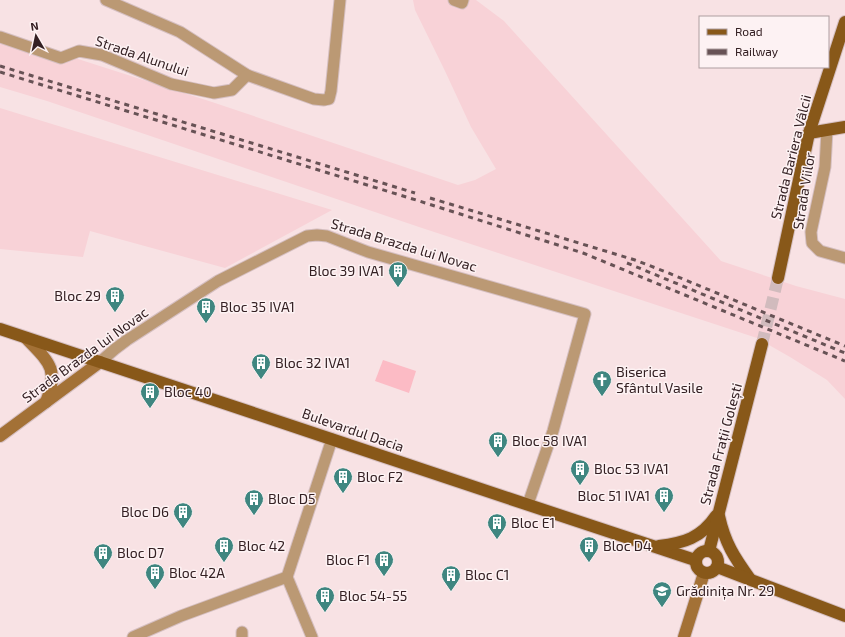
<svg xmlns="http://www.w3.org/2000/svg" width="845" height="637" viewBox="0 0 845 637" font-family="'Exo 2',sans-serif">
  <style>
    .built { fill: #f8d2d7 }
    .green { fill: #fcbbc5 }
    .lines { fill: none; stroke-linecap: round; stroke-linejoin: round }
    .primary-tunnel { stroke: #d1bbbd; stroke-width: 12; stroke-dasharray: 12 6; stroke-linecap: butt }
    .street-casing { stroke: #d5bfc1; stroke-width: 13 }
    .secondary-casing { stroke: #d5bfc1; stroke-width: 14 }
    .primary-casing { stroke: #d5bfc1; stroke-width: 14 }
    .street { stroke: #bb9974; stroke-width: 11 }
    .secondary { stroke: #a37136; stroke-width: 12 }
    .primary { stroke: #885819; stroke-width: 12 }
    .rail { stroke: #675255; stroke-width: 3; stroke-dasharray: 5 5; stroke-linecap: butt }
    .labels { text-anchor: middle; stroke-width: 3; stroke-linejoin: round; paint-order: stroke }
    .street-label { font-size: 14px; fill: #342023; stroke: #fdf2f3 }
    .poi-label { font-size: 14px; fill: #342023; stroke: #fdf2f3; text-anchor: start }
  </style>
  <rect width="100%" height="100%" fill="#f8e2e4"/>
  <g class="built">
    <path d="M413,0H476L504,21L721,261L796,286L845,299V399L827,380L790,357L757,338L419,227L47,101L0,87V34L212,102L458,185L475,180L496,169L471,127L445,71L415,10Z"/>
    <path d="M0,108L332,210L225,268L90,231L83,257L0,249Z"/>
  </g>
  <path class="green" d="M383,360L416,371L409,393L375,381Z"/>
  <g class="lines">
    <path class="primary-tunnel" d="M762,344L778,278"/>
    <defs>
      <g id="street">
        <path d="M106,0L180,32L247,75L314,99L324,100L329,99L331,91L340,0"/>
        <path d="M454,0L462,3L463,0"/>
        <path d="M0,37L61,58L79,51L102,55L171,84L214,93L232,90L247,75"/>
        <path d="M827,130L825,167L811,232L812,243L820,251L845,258"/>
        <path d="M100,362L115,349L127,340L218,281L307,236L317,235L327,236L368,252L585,314L553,431L528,504"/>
        <path d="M242,632V637"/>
        <path d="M133,637L181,616L287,577"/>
        <path d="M312,637L287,577L332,439"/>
      </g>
      <g id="secondary">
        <path d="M26,338C48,361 60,369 46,402"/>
        <path d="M0,436L100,362"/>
        <path d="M684,637L704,573"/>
      </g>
      <g id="primary">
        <path d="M809,133L845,127"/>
        <path d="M778,278L809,133L845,22"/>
        <path d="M0,329C232,405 463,484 695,560"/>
        <path d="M719,516C725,543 734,557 750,579"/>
        <path d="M659,546C684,543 701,538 716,516"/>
        <circle cx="707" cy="562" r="11"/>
        <path d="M709,551L762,344"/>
        <path d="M717,567L845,616"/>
      </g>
    </defs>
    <use href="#street" class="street-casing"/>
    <use href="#secondary" class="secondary-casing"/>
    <use href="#primary" class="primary-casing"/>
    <use href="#street" class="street"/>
    <use href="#secondary" class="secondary"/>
    <use href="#primary" class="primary"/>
    <g class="rail">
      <path d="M0,66L415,193"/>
      <path d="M0,72L416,200L583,253L845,361"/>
      <path d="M430,198L635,260L666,272L845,346"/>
      <path d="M627,263L845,353"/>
    </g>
  </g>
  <defs>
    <symbol id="building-pin" viewBox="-11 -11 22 30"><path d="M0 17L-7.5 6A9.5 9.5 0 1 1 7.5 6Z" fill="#3f8680" stroke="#fdf2f3"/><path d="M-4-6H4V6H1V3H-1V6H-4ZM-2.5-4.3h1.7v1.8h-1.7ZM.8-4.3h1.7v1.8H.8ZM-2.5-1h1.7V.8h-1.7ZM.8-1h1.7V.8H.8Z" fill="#fff"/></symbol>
    <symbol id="church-pin" viewBox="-11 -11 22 30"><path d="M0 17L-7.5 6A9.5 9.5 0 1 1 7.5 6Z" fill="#3f8680" stroke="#fdf2f3"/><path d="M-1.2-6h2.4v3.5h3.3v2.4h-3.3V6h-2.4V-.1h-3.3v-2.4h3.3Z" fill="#fff"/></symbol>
    <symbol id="school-pin" viewBox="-11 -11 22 30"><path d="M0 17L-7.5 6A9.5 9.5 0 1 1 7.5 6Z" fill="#3f8680" stroke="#fdf2f3"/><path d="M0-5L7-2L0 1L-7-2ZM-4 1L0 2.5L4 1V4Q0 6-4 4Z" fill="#fff"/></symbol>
  </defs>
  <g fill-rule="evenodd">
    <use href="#building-pin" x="387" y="260" width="22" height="30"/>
    <use href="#building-pin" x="104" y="285" width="22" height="30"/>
    <use href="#building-pin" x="195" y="296" width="22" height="30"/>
    <use href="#building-pin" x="250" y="352" width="22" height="30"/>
    <use href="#church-pin" x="591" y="369" width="22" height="30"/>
    <use href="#building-pin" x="139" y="381" width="22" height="30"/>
    <use href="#building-pin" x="487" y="430" width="22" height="30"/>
    <use href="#building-pin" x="569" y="458" width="22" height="30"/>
    <use href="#building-pin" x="332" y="466" width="22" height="30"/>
    <use href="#building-pin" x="653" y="485" width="22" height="30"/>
    <use href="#building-pin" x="243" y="488" width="22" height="30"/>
    <use href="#building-pin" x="172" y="501" width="22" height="30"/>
    <use href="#building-pin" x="486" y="512" width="22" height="30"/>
    <use href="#building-pin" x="213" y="535" width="22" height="30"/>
    <use href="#building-pin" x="578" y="535" width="22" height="30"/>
    <use href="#building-pin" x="92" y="542" width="22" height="30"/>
    <use href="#building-pin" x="373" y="549" width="22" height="30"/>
    <use href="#building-pin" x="144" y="562" width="22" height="30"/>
    <use href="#building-pin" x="440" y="564" width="22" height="30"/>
    <use href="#school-pin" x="651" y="580" width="22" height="30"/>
    <use href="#building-pin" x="314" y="585" width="22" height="30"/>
  </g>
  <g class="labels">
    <g class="street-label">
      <text transform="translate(142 56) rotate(19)" y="5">Strada Alunului</text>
      <text transform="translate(791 157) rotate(-76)" y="5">Strada Bariera Vâlcii</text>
      <text transform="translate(804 191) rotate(-81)" y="5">Strada Viilor</text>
      <text transform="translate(404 245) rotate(17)" y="5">Strada Brazda lui Novac</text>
      <text transform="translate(85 355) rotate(-36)" y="5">Strada Brazda lui Novac</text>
      <text transform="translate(353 430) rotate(19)" y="5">Bulevardul Dacia</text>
      <text transform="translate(721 444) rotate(-75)" y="5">Strada Frații Golești</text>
    </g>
    <g class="poi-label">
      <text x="384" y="276" text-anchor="end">Bloc 39 IVA1</text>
      <text x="101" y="301" text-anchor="end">Bloc 29</text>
      <text x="220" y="312">Bloc 35 IVA1</text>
      <text x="275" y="368">Bloc 32 IVA1</text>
      <text x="616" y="377">Biserica<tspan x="616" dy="16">Sfântul Vasile</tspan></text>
      <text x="164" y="397">Bloc 40</text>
      <text x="512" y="446">Bloc 58 IVA1</text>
      <text x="594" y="474">Bloc 53 IVA1</text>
      <text x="357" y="482">Bloc F2</text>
      <text x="650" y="501" text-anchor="end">Bloc 51 IVA1</text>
      <text x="268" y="504">Bloc D5</text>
      <text x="169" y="517" text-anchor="end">Bloc D6</text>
      <text x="511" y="528">Bloc E1</text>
      <text x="238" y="551">Bloc 42</text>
      <text x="603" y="551">Bloc D4</text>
      <text x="117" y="558">Bloc D7</text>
      <text x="370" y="565" text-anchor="end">Bloc F1</text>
      <text x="169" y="578">Bloc 42A</text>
      <text x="465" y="580">Bloc C1</text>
      <text x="676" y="596">Grădinița Nr. 29</text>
      <text x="339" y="601">Bloc 54-55</text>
    </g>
  </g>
  <rect x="699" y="16" width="130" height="52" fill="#fdf2f3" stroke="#ad9ea0"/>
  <rect x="707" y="29" width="20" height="6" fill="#885819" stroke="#ad9ea0"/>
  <text x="735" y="36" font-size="12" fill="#342023">Road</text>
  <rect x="707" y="49" width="20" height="6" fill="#675255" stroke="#ad9ea0"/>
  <text x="735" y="56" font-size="12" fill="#342023">Railway</text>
  <g transform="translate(36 36) rotate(351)" stroke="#fdf2f3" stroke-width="3" paint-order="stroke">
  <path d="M0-3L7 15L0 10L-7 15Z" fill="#342023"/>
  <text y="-6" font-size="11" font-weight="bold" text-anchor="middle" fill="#342023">N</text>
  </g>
</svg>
